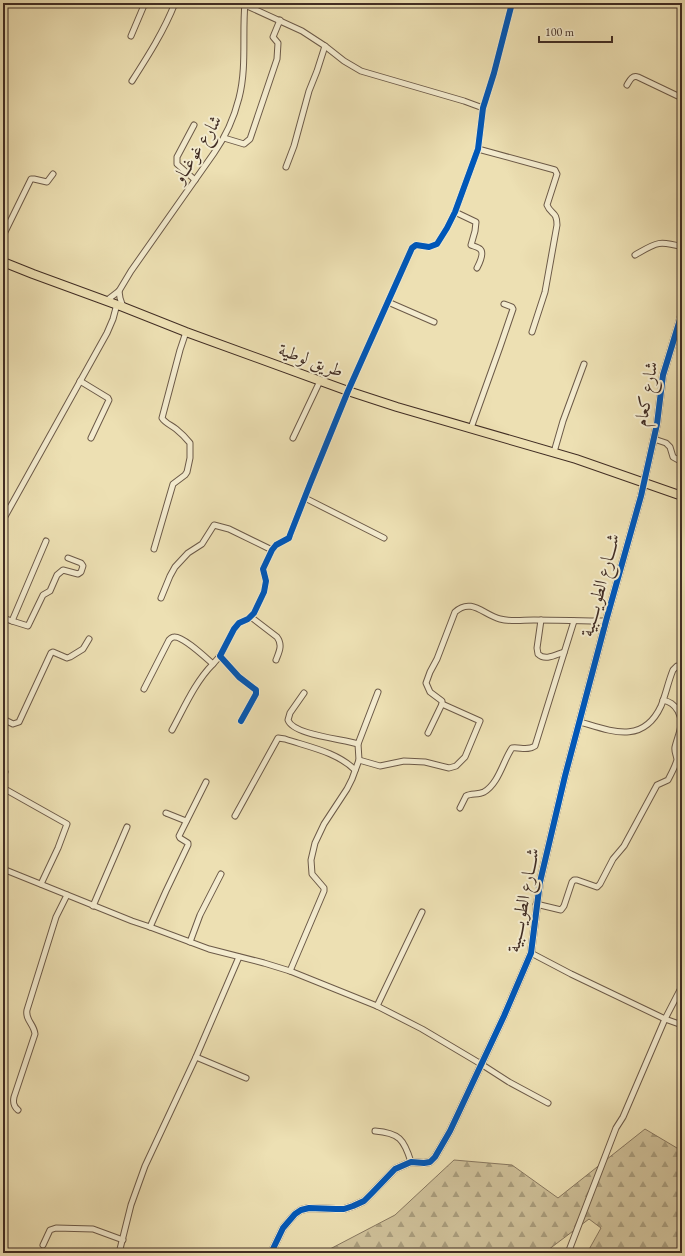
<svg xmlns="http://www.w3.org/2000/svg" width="685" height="1256" viewBox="0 0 685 1256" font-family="'EB Garamond',Amiri,serif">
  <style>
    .forest { fill: url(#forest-firs); stroke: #887860 }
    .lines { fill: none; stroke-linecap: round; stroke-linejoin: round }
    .minor-casing { stroke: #6c5a48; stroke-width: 7 }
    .tertiary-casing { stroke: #6c5a48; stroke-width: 8 }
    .primary-casing { stroke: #412d24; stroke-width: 10 }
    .minor { stroke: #f3ebce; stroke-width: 5 }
    .tertiary { stroke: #f3ebce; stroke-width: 6 }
    .primary { stroke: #ede0b3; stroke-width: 8 }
    .cycleway-casing { stroke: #f3ebce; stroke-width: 8 }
    .cycleway { stroke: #0057b8; stroke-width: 6 }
    .labels { text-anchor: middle; stroke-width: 4; stroke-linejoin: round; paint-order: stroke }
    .street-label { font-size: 18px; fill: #412d24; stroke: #f3ebce }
  </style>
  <defs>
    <pattern id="forest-firs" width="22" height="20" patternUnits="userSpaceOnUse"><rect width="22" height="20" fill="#d0c29b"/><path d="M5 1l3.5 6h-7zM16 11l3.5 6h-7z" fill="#aa9e7e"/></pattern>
  </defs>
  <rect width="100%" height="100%" fill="#ede0b3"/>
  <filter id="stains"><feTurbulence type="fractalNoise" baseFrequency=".005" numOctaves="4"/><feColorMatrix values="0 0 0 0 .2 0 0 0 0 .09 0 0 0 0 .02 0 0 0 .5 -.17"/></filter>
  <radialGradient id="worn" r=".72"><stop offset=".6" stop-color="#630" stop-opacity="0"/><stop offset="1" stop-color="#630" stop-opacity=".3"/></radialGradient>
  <path class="forest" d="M645,1129L682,1151V1253H587L601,1228L589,1219L544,1253H328L330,1249L395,1215L454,1160L512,1165L558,1198Z"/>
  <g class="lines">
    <defs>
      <g id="minor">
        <path d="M245,5L302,31L325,46L344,61L361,71L464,101L483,108"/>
        <path d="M131,36L145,3"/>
        <path d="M132,81C148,56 164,31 175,3"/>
        <path d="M627,85C630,80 632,75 638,77L682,98"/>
        <path d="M194,125L177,157V164L195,180"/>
        <path d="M224,138L244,144L250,139L277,59L278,43L273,37L280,20"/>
        <path d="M478,149L555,170L557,174L547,205C551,215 557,211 557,225L545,292L532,332"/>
        <path d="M286,167L294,146L309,91L317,71L325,46"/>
        <path d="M455,212L476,222L475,231L471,245C473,246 478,247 480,249C485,253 479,264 477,268"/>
        <path d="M3,236L31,179H34L47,182L53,174"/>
        <path d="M635,255C656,243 658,240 682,247"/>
        <path d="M119,291L120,298L123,307"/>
        <path d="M106,301L119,291L131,271L214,153C226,136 234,118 239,98C247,67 242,34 245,3"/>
        <path d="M388,302L434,322"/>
        <path d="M80,381L108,398L109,400L91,438"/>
        <path d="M471,428L500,347L513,309L512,307L504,304"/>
        <path d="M293,438L320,381"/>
        <path d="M654,439L666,443L670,447L673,457L682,462"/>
        <path d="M554,452L563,421L584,364"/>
        <path d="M305,498L384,538"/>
        <path d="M3,520L107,333L113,319L117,304"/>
        <path d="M154,549L173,484L185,475L187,472L190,458V443C186,438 181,433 176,429C171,425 165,423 162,418L180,350L186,332"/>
        <path d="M161,598L170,576L175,567L188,553L202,544L214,525L229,529L272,550"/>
        <path d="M251,617L277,637C283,645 279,652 276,660"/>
        <path d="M3,618L12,621L46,541"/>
        <path d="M541,620L537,648L538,654C545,661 555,655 564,652"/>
        <path d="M12,621L28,626L43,595L50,591L57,575L63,570L78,574L81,572L83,566L81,563L68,558"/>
        <path d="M144,689L169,640C170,639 172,637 174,637C183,636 206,658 213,664L220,656"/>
        <path d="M304,693L290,713L288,720C293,735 343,739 358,744"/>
        <path d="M3,719L13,724L19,722L51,653L53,652L67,658L70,657L83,649L89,639"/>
        <path d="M241,721L256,694V690L239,677L220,656L234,629L239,623L248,619L254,613L264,592L266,581L263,569L272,550L276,545L289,538L290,535L310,484L348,391L412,248L416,245L429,247L437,244L447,228L455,212L478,149L483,108L494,73L512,3"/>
        <path d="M580,722C611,731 643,745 661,706C666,694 668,682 673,670L677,666L682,667"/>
        <path d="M172,730C184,708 195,682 213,664"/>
        <path d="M428,733L442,704V701L430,692L426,683L430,672L437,659L455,612C471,597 484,615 500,619C511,622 523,620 534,620C558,620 582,621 606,621"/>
        <path d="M359,760L380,766L404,761L425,762L449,768L456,766L465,757L480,721L442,704"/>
        <path d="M3,777L5,772"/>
        <path d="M3,788L67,824L58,848L41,884"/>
        <path d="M460,808L466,796C471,793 478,795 484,792C499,783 503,761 512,748C520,747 528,751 535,746L574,621"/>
        <path d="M166,813L186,821"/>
        <path d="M235,816L278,738L285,739C309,747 337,752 355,770"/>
        <path d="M3,869L132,921L150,927L209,949L264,963L290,971L377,1006L422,1029L481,1064L509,1082L548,1103"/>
        <path d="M536,904L561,910L564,906L572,882L574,880H577L597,887L600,884L613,859L624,846L657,785L668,780C671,774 675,767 677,760C677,756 674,752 675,747C678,734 685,724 678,711C674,704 670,702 663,700"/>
        <path d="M93,906L127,827"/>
        <path d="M150,927L166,891L188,845V843L180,838L179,836L206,782"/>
        <path d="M190,942L200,915L221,874"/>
        <path d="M531,953L571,974L665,1019L682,1025"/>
        <path d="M290,971L324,891V888L312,874L311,860L315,843L324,824L347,789L352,779L359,760L358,744L378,692"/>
        <path d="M377,1006L422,912"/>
        <path d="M196,1057L246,1078"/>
        <path d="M18,1110C13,1106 13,1102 14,1097L35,1034C34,1024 25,1020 27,1010L56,917L67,895"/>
        <path d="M375,1131C399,1133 404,1139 411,1162"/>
        <path d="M43,1245L50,1230L56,1228L93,1229L123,1240"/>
        <path d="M119,1253L131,1205L145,1166L196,1057L239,957"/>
        <path d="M568,1253L616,1128L623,1117L665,1019L682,986"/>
      </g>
      <path id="tertiary" d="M271,1253L283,1228L295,1214L301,1210L309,1208L336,1209H344L353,1206L364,1201L372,1193L395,1169L411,1162L424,1163L430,1162L435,1157L450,1131L504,1016L531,953L540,882L565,776L606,621L641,496L657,424L663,375L682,313"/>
      <path id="primary" d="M3,262L33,274L123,307L186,332L348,391L397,407L576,459L682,496"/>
    </defs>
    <use href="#minor" class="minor-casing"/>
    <use href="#tertiary" class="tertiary-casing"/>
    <use href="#primary" class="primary-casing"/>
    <use href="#minor" class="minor"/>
    <use href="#tertiary" class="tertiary"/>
    <use href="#primary" class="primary"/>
    <defs>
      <g id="cycleway">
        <path d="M241,721L256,694V690L239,677L220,656L234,629L239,623L248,619L254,613L264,592L266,581L263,569L272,550L276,545L289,538L290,535L310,484L348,391L412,248L416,245L429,247L437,244L447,228L455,212L478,149L483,108L494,73L512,3"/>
        <path d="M271,1253L283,1228L295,1214L301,1210L309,1208L336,1209H344L353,1206L364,1201L372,1193L395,1169L411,1162L424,1163L430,1162L435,1157L450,1131L504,1016L531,953L540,882L565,776L606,621L641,496L657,424L663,375L682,313"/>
      </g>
    </defs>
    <use href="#cycleway" class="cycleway-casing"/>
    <use href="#cycleway" class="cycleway"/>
  </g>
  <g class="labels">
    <g class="street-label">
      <text transform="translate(197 149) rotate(-58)" y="6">شارع غوغــاو</text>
      <text transform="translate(311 360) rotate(20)" y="6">طريق لوطية</text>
      <text transform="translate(646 394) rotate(-80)" y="6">شارع كعام</text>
      <text transform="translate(600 585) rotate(-75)" y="6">شــــارع الطويــــبية</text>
      <text transform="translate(523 900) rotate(-79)" y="6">شــــارع الطويــــبية</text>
    </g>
  </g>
  <rect width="685" height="1256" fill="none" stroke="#ede0b3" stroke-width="16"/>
  <rect x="4" y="4" width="677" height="1248" fill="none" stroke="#412d24" stroke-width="2"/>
  <rect x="8" y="8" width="669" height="1240" fill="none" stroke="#412d24"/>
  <path d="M539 36v6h73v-6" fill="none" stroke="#412d24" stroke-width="2"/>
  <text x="545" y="36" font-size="12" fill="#412d24" stroke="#f3ebce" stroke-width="3" paint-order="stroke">100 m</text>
  <rect width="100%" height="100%" filter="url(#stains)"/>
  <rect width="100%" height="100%" fill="url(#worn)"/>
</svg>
